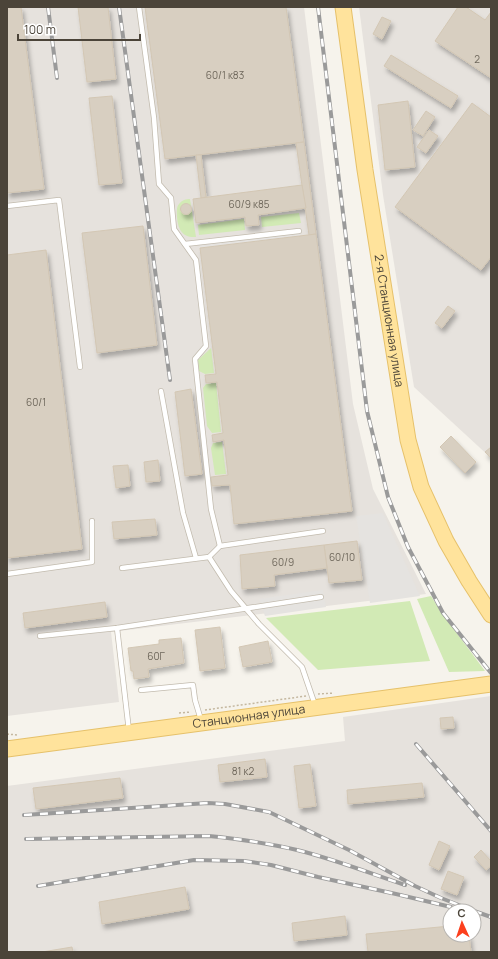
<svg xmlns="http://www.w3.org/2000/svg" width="498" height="959" viewBox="0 0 498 959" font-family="Manrope,sans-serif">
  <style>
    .industrial { fill: #e6e2dd; fill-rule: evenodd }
    .green { fill: #d2eab5 }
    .parking { fill: #e5e3e0 }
    .building { fill: #d8cfc1; stroke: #d3c7b4; filter: url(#shadow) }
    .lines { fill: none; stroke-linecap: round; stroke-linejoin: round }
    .service-casing { stroke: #c2bbae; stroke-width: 6 }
    .primary-casing { stroke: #e6c16a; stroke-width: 17 }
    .path { stroke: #c4b79f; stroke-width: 1.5; stroke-dasharray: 2 2; stroke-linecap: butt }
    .service { stroke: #fff; stroke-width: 4.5 }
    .primary { stroke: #ffe39c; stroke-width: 15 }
    .rail-casing { stroke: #9a9a9a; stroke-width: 4 }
    .rail { stroke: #fff; stroke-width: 2.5; stroke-dasharray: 8; stroke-linecap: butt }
    .labels { text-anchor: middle; stroke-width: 4; stroke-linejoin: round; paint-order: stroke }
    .number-label { font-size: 10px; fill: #6e675b }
    .street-label { font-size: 12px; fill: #4b4439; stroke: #fff }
  </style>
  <defs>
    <filter id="shadow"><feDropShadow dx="2.5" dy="4.5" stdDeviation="2" flood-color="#0004"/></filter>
  </defs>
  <rect width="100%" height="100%" fill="#f6f3ec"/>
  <g class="industrial">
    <path d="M7,7H304L353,404L373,489L426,594L111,632L119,702L7,716Z"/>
    <path d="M359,7H491V458L414,387L383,195Z"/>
    <path d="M491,696V952H7V786L345,741L343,717ZM450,911H474V935H450Z"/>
  </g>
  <g class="green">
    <path d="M190,199L196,237C182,238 178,229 177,217C177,213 176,207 179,204C182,200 186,199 190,199Z"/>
    <path d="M299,213L301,223L262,227L261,217Z"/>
    <path d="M244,219L245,230L199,235L198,225Z"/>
    <path d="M211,348L214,373L205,374L199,371L198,360Z"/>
    <path d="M216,383L221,432L212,433L207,426L203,388L206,384Z"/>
    <path d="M222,442L226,474L215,475L211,448L213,443Z"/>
    <path d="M431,596L441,612L485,671L449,672L417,599Z"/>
    <path d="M410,601L430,661L318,670L266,618Z"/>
  </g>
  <g class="parking">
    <path d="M299,231L300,236L200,248L199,243Z"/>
    <path d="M383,513L420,596L370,603L356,516Z"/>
    <path d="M323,590L326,607L265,616L259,599Z"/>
  </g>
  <g class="building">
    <path d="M7,7H21L44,189L7,193Z"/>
    <path d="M78,7H108L116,79L87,82Z"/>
    <path d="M145,7H286L304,142L165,159Z"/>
    <path d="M458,7H466L485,20L491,12V78L435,41Z"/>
    <path d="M382,17L391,21L382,39L373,34Z"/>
    <path d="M391,55L458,96L451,108L384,66Z"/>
    <path d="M112,96L122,183L99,185L89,98Z"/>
    <path d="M408,101L415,167L385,170L378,105Z"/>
    <path d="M472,103L491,117V257L481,270L395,207Z"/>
    <path d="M426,111L435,117L423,136L413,130Z"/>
    <path d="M429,130L438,136L426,153L417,147Z"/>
    <path d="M304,142L316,234L309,235L296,143Z"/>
    <path d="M196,155H201L206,197L201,198Z"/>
    <path d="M302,185L306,208L258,215L259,225L246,226L245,217L196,223L193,199Z"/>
    <circle cx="186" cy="209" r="5.5"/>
    <path d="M143,226L157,345L97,353L82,233Z"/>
    <path d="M316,234L352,511L234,524L230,485L212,486L211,477L228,475L224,440L213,442L212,435L223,433L217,382L206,383L205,375L216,374L200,248Z"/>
    <path d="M46,250L82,549L7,558V255Z"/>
    <path d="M448,306L455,311L442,328L435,323Z"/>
    <path d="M191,389L202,474L185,476L175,392Z"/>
    <path d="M451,436L476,462L465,473L440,447Z"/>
    <path d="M491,447V458L485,452Z"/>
    <path d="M158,460L160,481L146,482L144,462Z"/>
    <path d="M128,465L130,486L116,488L113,466Z"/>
    <path d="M155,519L157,535L114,539L112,522Z"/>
    <path d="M357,541L362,580L329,583L324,545Z"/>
    <path d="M324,545L327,568L274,575L275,586L242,589L240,555Z"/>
    <path d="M105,602L107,617L25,628L23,613Z"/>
    <path d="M220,627L225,668L200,671L195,630Z"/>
    <path d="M181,638L184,663L148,669L149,677L134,679L133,671H131L128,648L159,644V640Z"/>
    <path d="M268,641L272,662L243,667L239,647Z"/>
    <path d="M453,717L454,728L441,729L440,718Z"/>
    <path d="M265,759L267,777L220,782L218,765Z"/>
    <path d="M310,764L316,806L299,808L294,766Z"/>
    <path d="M120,778L123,798L36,809L33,788Z"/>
    <path d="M422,783L424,797L348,804L347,790Z"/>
    <path d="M439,841L450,846L439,870L429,865Z"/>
    <path d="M481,850L491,861V866L486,870L474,857Z"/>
    <path d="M448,871L464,877L457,895L441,889Z"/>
    <path d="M185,887L189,909L102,924L99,902Z"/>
    <path d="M345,916L347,935L294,941L292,923Z"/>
    <path d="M450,926V935H469L471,952H368L366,934Z"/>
    <path d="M72,947L73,952H42Z"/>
  </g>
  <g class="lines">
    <defs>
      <g id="service">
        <path d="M139,7L154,118L159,184L171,198L174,229L196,260L206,346L195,359L211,509L220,546"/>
        <path d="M7,206L59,200L80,367"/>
        <path d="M185,244L299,231"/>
        <path d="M161,391L183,513L196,558"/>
        <path d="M122,568L209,557"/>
        <path d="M7,574L92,562V521"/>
        <path d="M117,628L129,731"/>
        <path d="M40,636L117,628L321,597"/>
        <path d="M141,690L193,685L195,700L201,720"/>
        <path d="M315,705L302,667L259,624L231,591L209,557L220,546L323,531"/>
      </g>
      <g id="primary">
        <path id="s1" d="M343,7L365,170L408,440L421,487L446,541L469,581L491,615"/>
        <path id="s2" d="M7,749L491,684"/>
      </g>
    </defs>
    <use href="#service" class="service-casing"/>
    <use href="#primary" class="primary-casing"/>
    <g class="path">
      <path d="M318,694L334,693"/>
      <path d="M205,710L306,696"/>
      <path d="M179,713L191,712"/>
      <path d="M7,734L17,735"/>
    </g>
    <use href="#service" class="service"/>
    <use href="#primary" class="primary"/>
    <defs>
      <g id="rail">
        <path d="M48,7L57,78"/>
        <path d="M119,7L170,380"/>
        <path d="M318,7L367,411L388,497L408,547L443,613L491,673"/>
        <path d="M416,744L491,831"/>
        <path d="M24,815L208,803L225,804L269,812L349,850L415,886L441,898L474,911"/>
        <path d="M26,839L209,836C238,839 268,843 297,850C334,859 369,873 405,885"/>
        <path d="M38,886L194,860L244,861L271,865L318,877L396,894L451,907"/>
        <path d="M474,911L491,917"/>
      </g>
    </defs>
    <use href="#rail" class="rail-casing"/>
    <use href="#rail" class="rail"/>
  </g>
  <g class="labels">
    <g class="number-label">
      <text x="477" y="63">2</text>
      <text x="225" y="79">60/1 к83</text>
      <text x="249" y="208">60/9 к85</text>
      <text x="36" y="406">60/1</text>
      <text x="342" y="561">60/10</text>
      <text x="283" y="566">60/9</text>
      <text x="156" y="660">60Г</text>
      <text x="243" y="775">81 к2</text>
    </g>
    <g class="street-label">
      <text dy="4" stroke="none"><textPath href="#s1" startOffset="317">2-я Станционная улица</textPath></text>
      <text dy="4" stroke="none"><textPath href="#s2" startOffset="244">Станционная улица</textPath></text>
    </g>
  </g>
  <rect width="498" height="959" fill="none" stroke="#4b4439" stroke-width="16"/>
  <g transform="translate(462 923) rotate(357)"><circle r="19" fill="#ffffff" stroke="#b7b4b0"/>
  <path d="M0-3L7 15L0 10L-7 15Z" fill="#fc3f1d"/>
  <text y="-6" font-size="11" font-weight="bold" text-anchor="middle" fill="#4b4439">С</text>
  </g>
  <path d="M18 34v6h122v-6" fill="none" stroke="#4b4439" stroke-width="2"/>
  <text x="24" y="34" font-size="12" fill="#4b4439" stroke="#ffffff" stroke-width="3" paint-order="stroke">100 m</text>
</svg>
